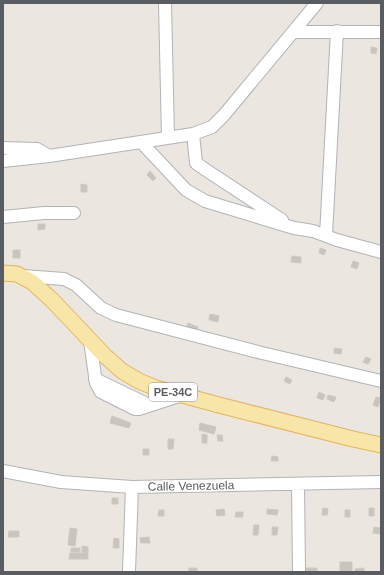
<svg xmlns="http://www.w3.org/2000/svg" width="384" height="575" viewBox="0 0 384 575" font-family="Arial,sans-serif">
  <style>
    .building { fill: #c8c4c0; stroke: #cec8bf }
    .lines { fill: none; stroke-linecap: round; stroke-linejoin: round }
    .minor-casing { stroke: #b1b3b7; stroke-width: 14 }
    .major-casing { stroke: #e4b55f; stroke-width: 17 }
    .minor { stroke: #fff; stroke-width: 12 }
    .major { stroke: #f8e5a8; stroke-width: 15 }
    .labels { text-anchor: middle; stroke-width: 3; stroke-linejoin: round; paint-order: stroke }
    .shield { fill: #fff; stroke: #8b8d90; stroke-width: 1 }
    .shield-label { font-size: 11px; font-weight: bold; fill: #595c60 }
    .street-label { font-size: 12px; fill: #595c60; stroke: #fff }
  </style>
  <rect width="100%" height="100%" fill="#ebe7e0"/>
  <path class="building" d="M371,47L377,48L376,54L371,53Z
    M150,171L156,178L153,181L147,175Z
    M81,184L87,185V192H81Z
    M38,224H45V229L38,230Z
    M320,248L326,250L324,255L319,253Z
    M13,250H20V258H13Z
    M292,256L301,257V263L291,262Z
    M353,261L359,263L357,269L351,267Z
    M210,314L219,316L218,322L209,320Z
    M188,323L198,327L196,333L186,329Z
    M334,348L342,349L341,354L334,353Z
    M366,357L371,359L368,364L363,362Z
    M286,377L292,380L290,384L284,381Z
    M319,392L325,395L323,400L317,398Z
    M328,395L336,397L334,402L327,399Z
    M376,397L381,398L378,407L373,405Z
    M112,416L131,423L129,428L110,423Z
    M200,423L216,427L214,434L199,430Z
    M202,434L207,435V443H202Z
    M217,435H222L223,441H218Z
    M168,439H174L173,449H168Z
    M143,449H149V455H143Z
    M272,456L278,457V461H271Z
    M112,498H118V504H112Z
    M323,508L328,509L327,515H322Z
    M369,508H374V516H369Z
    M224,509L225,515L217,516L216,510Z
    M267,509L278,510L277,515L267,514Z
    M159,510H164V516H158Z
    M345,510H350V517H345Z
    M236,512H243V517H235Z
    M254,525H259L258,535H253Z
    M272,527H278L277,535H272Z
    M374,527L380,528V534L373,533Z
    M70,528L77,529L75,546L68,545Z
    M9,531H19V537H8Z
    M149,537L150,543H141L140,538Z
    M114,538L119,539V548H113Z
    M82,546L88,547V553L82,552Z
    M71,548H80V552H71Z
    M70,553H88V559H69Z
    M340,562H352V572H340Z
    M189,568H197V572H189Z
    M306,568H317V572H306Z
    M364,568V572H355V569Z"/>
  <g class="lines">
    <defs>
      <path id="minor" d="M165,3L168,138
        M294,32H381
        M193,134L196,163L206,170L282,220
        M141,142L186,190L205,201L294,228L313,231L337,240L381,252
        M3,148L37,149L49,156
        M3,161L49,156L193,134L212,127L224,115L317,3
        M3,217L44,213H74
        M326,235L337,31
        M23,276L64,279L76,285L101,308L116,315L262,353L381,381
        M90,341L96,383L101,392L135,409H139L182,395
        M95,379L149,405
        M3,471L61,482L132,487L381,482
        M298,484L299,572
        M129,572L132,487"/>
      <path id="major" d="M3,273L17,274L32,282L52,300L104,355L122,371L139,381L156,388L219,405L353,439L381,445"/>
    </defs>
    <use href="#minor" class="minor-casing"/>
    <use href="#major" class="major-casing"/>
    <use href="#minor" class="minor"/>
    <use href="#major" class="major"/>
  </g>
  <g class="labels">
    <rect class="shield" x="149" y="383" width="48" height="18" rx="3"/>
    <g class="shield-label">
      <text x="173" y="396">PE-34C</text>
    </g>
    <g class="street-label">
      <text transform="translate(191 486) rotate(-1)" y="4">Calle Venezuela</text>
    </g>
  </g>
  <rect width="384" height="575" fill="none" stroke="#595c60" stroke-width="8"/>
</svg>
